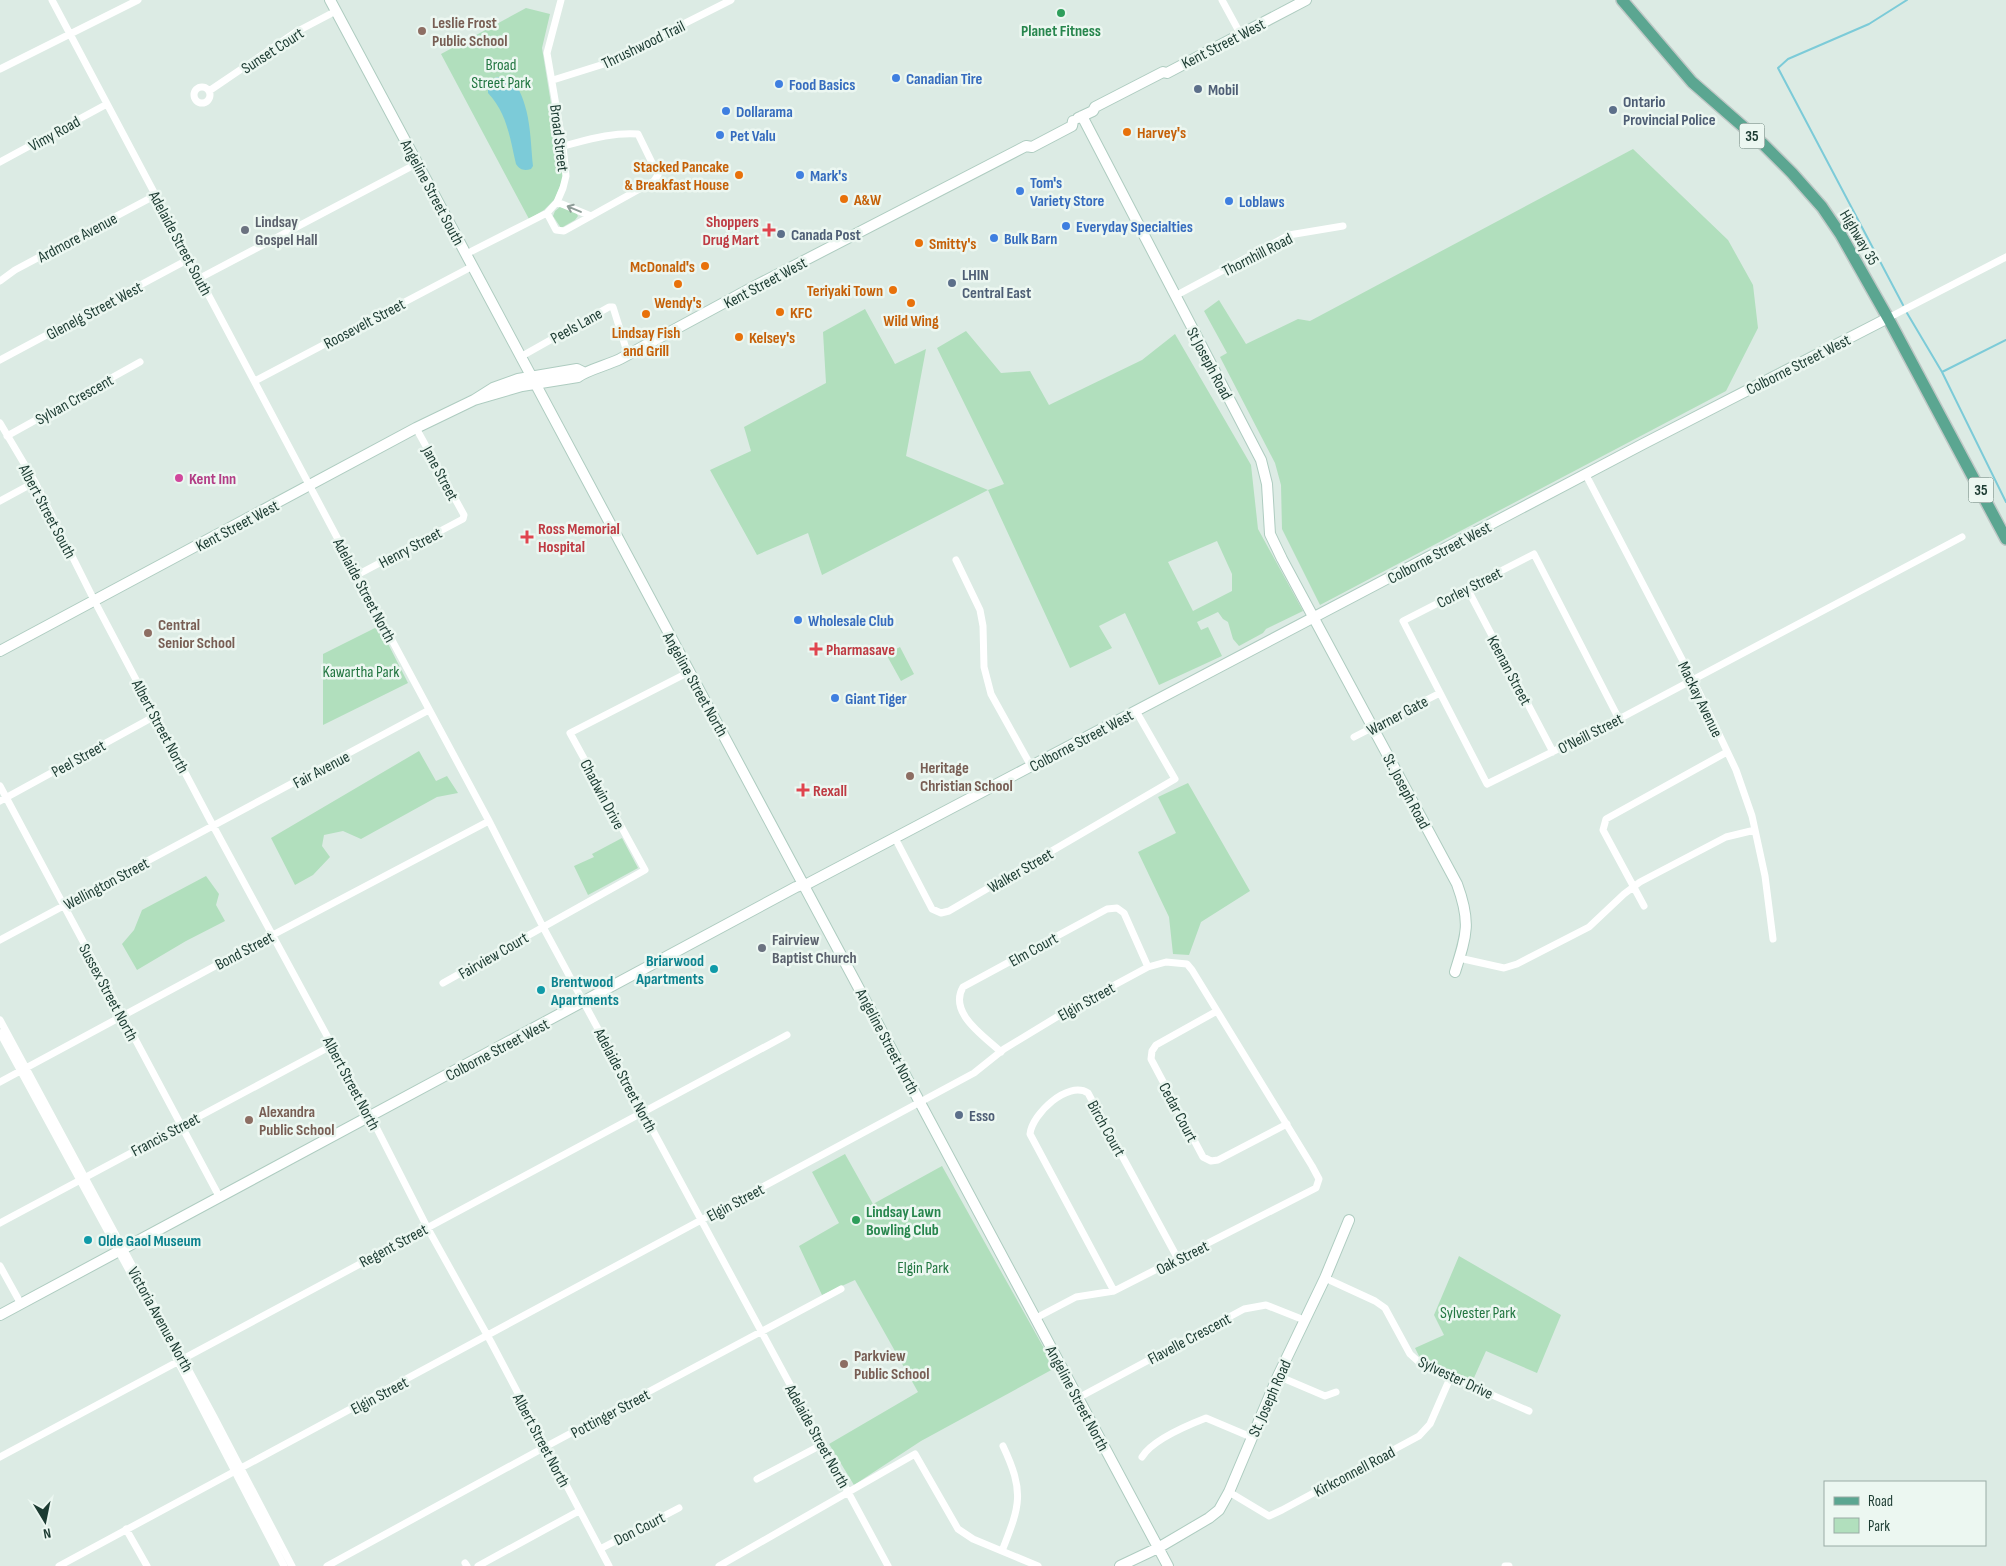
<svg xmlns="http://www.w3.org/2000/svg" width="2006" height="1566" viewBox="0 0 2006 1566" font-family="'Sofia Sans Condensed',sans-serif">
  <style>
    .green { fill: #b1dfbd; fill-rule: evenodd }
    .water { fill: #7ccbd8 }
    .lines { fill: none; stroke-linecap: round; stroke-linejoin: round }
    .stream { stroke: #7ccbd8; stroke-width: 2 }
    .secondary-casing { stroke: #aeccc0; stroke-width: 12 }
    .primary-casing { stroke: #bfc8c6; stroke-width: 14 }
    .street { stroke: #fff; stroke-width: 7 }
    .secondary { stroke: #fff; stroke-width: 10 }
    .primary { stroke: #5ba691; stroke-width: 11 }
    .oneway { stroke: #8e9d98 }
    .leisure-dot { fill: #2e9e5b; stroke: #ecf7f1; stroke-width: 2 }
    .education-dot { fill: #8d6e63; stroke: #ecf7f1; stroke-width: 2 }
    .shop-dot { fill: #3f7fe0; stroke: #ecf7f1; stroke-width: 2 }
    .service-dot { fill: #5c6f8a; stroke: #ecf7f1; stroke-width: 2 }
    .food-dot { fill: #e8710a; stroke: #ecf7f1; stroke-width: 2 }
    .worship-dot { fill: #6b7280; stroke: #ecf7f1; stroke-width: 2 }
    .health-dot { fill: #e0444e; stroke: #ecf7f1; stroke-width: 2 }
    .hotel-dot { fill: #d1479c; stroke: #ecf7f1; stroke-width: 2 }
    .culture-dot { fill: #0f9aa8; stroke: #ecf7f1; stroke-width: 2 }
    .labels { text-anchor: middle; stroke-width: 5; stroke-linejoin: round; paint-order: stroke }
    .shield { fill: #ecf7f1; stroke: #5a736b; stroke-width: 1 }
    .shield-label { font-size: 15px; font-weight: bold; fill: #1c3b32 }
    .education-label { font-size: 16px; font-weight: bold; fill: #785e54; stroke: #ecf7f1; text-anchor: start }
    .leisure-label { font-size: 16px; font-weight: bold; fill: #27864d; stroke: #ecf7f1 }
    .street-label { font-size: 16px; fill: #1c3b32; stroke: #ecf7f1 }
    .park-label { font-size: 16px; fill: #227641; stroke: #ecf7f1 }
    .shop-label { font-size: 16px; font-weight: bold; fill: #366cbe; stroke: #ecf7f1; text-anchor: start }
    .service-label { font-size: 16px; font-weight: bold; fill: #4e5e75; stroke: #ecf7f1; text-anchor: start }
    .food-label { font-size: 16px; font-weight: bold; fill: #c56008; stroke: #ecf7f1; text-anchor: start }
    .worship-label { font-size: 16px; font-weight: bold; fill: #5b616d; stroke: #ecf7f1; text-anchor: start }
    .health-label { font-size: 16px; font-weight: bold; fill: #be3a42; stroke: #ecf7f1; text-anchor: start }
    .hotel-label { font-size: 16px; font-weight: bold; fill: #b23c85; stroke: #ecf7f1; text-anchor: start }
    .culture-label { font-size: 16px; font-weight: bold; fill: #0d838f; stroke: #ecf7f1; text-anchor: start }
  </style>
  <rect width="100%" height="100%" fill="#dcebe4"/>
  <path class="green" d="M526,8L550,14L542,48L563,178L555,199L544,210L529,219L441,54Z
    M1633,149L1728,240L1753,285L1758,328L1726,391L1320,605L1282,529L1281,485L1275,463L1220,357L1227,353L1204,311L1219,300L1246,344L1298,319L1310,321Z
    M560,207L575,211L578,216L575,220L561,228L553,216L555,211Z
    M865,309L895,364L926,349L906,456L988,490L1004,484L937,348L966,331L1001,373L1030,371L1049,405L1142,360L1175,334L1251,465L1258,529L1303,611L1266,629L1263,633L1239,646L1233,639L1228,622L1223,619L1218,612L1197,622L1201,630L1208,627L1222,656L1159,685L1125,613L1099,626L1112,648L1070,668L988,490L822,575L808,533L757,555L710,470L751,451L744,427L826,383L823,332ZM1217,541L1232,574V591L1193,611L1168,562Z
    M379,626L408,683L323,725V654Z
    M900,647L914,674L901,681L886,654Z
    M419,751L436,781L447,776L458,793L437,797L361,839L343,831L324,835L322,846L330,857L313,875L295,885L271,838Z
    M1188,783L1250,891L1201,922L1189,955L1173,954L1169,917L1138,852L1176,833L1158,797Z
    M622,838L638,868L588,895L574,866L594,857L592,854Z
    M206,876L219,894L216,905L225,921L186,941L137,970L122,944L134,930L142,910Z
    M845,1154L873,1204L942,1166L1055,1368L921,1441L854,1485L829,1444L918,1392L855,1280L822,1295L799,1246L839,1223L812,1172Z
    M1459,1256L1561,1315L1537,1373L1486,1351L1473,1380L1421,1360L1415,1348L1444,1335L1434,1315Z"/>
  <path class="water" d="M497,77L514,81C531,108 530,136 533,166L531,169C524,171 520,170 516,164C510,138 507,113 488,93V81Z"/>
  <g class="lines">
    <path class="stream" d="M1903,305L1778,68L1788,59L1869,24L1907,0
      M1907,313L1942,372L2006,502
      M1942,372L2006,340"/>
    <defs>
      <path id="secondary" d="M330,0L1168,1566
        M1082,116L1261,460L1267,484L1270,534L1282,559L1457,884C1471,922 1467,934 1455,972
        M1078,118L1093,111L1095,107L1163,72L1167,73L1306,0
        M474,400L522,386L578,377C587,370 608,365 620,359L755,286L1026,146L1032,147L1072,126L1073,121
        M0,651L416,428L474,400L493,388L518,379L577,369L583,372
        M0,1315L796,887L809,883L1643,444L1888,318
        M1120,1566L1158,1548L1209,1518L1219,1510L1229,1492L1278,1376L1325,1278L1349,1220"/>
      <path id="primary" d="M1622,0L1692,82L1763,144L1792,173L1822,207L1841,235L1888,318L2006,539"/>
    </defs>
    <use href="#secondary" class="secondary-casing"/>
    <use href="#primary" class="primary-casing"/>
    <path class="street" d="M52,0L357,575L489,821L543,927L888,1566
      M1222,0L1241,35
      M0,69L138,0
      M553,80L604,64L731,0
      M194 95a8 8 0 1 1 16 0a8 8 0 1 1-16 0Z
      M209,91L296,32L336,11
      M0,162L107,104
      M557,202L591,216
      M547,213L556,230L564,231L654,181L658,175L638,134C613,132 587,140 563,146
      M466,254L547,213L557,202L563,188L566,176L563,146L547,53L561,0
      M200,278L418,163
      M0,281L15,270L156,195
      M1175,296L1289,235L1343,226
      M1888,318L2006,257
      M522,356L609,307H613L628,355
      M0,360L189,259
      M255,381L473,266
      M0,423L35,482L94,600L210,820L371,1117L427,1227L491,1342L609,1566
      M7,436L140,362
      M1586,475L1697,688L1736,770L1752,816L1765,876L1773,939
      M0,501L35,482
      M956,560L980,610L983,626L984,667L991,694L1031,766
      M357,575L463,519L464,515L416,428
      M1467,588L1553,752
      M1619,719L1534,554L1403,621L1487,784L1619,719L1962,537
      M1354,737L1440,693
      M0,786L220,1198
      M0,801L155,716
      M895,838L932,909L941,913L949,911L1175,779L1136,711
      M1644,906L1603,830L1606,819L1727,752
      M0,940L429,710
      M1459,958L1504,968L1517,964L1589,927L1624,894L1640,882L1726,837L1755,830
      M443,983L645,870L570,733L689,672
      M1217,1011L1156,1045L1152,1051L1151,1059L1203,1157L1211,1161L1218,1160L1287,1124
      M0,1020L214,1417L292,1566
      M0,1033L150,1309
      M1001,1052C984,1036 948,1013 963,987L1107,909L1117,908L1124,913L1148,967
      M0,1082L267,938L489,821
      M0,1223L331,1046
      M0,1266L21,1304
      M1325,1278L1375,1301L1385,1308L1410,1354L1421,1364L1529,1411
      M1114,1291L1030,1134C1032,1114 1068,1080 1088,1093L1178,1259
      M176,1358L284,1566
      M1278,1376L1325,1396L1336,1392
      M1078,1398L1244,1309L1266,1305L1304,1320
      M0,1457L787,1035
      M1142,1457C1152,1440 1188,1425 1206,1418L1251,1437
      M757,1479L823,1444
      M1229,1492L1269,1516L1282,1510L1419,1436L1430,1424L1451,1376
      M126,1529L147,1566
      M600,1549L679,1508
      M1002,1551C1020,1505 1025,1493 1003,1446
      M465,1563L467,1566
      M59,1566L974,1073L1004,1049L1070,1009L1148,967L1166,962L1187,964L1192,970L1312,1166L1319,1179L1316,1188L1114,1291L1076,1297L1036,1318
      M327,1566L545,1447L841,1289
      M478,1566L579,1511
      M719,1566L915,1454L958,1529L973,1539L1038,1566
      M1505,1566H1509"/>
    <use href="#secondary" class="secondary"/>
    <use href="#primary" class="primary"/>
  </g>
  <defs><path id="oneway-shaft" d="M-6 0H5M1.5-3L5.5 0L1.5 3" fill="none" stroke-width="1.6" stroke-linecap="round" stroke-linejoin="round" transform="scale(1.25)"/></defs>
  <use class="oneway" href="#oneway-shaft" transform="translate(574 209) rotate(-157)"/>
  <g class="leisure-dot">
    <circle cx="1061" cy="13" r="5"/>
    <circle cx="856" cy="1220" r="5"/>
  </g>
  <g class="education-dot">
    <circle cx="422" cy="31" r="5"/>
    <circle cx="148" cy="633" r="5"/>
    <circle cx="910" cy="776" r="5"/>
    <circle cx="249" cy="1120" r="5"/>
    <circle cx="844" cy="1364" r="5"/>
  </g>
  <g class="shop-dot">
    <circle cx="896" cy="78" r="5"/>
    <circle cx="779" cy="84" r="5"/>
    <circle cx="726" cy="111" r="5"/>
    <circle cx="720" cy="135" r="5"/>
    <circle cx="800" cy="175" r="5"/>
    <circle cx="1020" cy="191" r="5"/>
    <circle cx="1229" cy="201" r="5"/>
    <circle cx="1066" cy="226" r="5"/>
    <circle cx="994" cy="238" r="5"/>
    <circle cx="798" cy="620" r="5"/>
    <circle cx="835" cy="698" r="5"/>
  </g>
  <g class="service-dot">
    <circle cx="1198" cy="89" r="5"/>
    <circle cx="1613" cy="110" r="5"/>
    <circle cx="781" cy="234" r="5"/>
    <circle cx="952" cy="283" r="5"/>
    <circle cx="959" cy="1115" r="5"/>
  </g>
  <g class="food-dot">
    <circle cx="1127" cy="132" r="5"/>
    <circle cx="739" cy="175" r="5"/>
    <circle cx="844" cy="199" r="5"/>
    <circle cx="919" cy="243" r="5"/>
    <circle cx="705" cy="266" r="5"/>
    <circle cx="678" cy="284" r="5"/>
    <circle cx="893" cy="290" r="5"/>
    <circle cx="911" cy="303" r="5"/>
    <circle cx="780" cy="312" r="5"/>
    <circle cx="646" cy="314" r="5"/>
    <circle cx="739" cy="337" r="5"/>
  </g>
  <g class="worship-dot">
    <circle cx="245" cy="230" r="5"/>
    <circle cx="762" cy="948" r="5"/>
  </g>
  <g class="health-dot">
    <path d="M766.5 222.5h5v5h5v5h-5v5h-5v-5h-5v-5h5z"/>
    <path d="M524.5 529.5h5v5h5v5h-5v5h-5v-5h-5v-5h5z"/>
    <path d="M813.5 641.5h5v5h5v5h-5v5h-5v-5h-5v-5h5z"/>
    <path d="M800.5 782.5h5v5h5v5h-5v5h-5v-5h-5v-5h5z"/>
  </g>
  <circle class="hotel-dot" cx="179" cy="478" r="5"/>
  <g class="culture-dot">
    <circle cx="714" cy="969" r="5"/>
    <circle cx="541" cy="990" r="5"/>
    <circle cx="88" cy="1240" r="5"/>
  </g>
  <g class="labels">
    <g class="shield">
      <rect x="1739.5" y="123.5" width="25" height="25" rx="4"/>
      <rect x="1968.5" y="477.5" width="25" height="25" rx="4"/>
    </g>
    <g class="shield-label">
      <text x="1752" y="141">35</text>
      <text x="1981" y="495">35</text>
    </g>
    <g class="education-label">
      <text x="432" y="28">Leslie Frost<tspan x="432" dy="18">Public School</tspan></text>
      <text x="158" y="630">Central<tspan x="158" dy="18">Senior School</tspan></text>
      <text x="920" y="773">Heritage<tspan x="920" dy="18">Christian School</tspan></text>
      <text x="259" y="1117">Alexandra<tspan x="259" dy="18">Public School</tspan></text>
      <text x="854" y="1361">Parkview<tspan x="854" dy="18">Public School</tspan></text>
    </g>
    <g class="leisure-label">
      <text x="1061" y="36">Planet Fitness</text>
      <text x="866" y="1217" text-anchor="start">Lindsay Lawn<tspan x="866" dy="18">Bowling Club</tspan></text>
    </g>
    <g class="street-label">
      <text transform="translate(1223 43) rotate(-27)" y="6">Kent Street West</text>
      <text transform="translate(643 44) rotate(-26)" y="6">Thrushwood Trail</text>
      <text transform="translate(272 50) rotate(-33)" y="6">Sunset Court</text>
      <text transform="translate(54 133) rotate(-29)" y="6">Vimy Road</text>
      <text transform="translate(560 138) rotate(83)" y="6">Broad Street</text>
      <text transform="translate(433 192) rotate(62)" y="6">Angeline Street South</text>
      <text transform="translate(77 237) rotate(-28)" y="6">Ardmore Avenue</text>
      <text transform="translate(1860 237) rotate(59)" y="6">Highway 35</text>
      <text transform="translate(181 243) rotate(62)" y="6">Adelaide Street South</text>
      <text transform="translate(1257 254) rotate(-27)" y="6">Thornhill Road</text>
      <text transform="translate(765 282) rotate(-28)" y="6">Kent Street West</text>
      <text transform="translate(94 310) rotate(-28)" y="6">Glenelg Street West</text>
      <text transform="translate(364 323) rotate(-28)" y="6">Roosevelt Street</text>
      <text transform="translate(576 325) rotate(-29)" y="6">Peels Lane</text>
      <text transform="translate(1210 363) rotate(62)" y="6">St Joseph Road</text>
      <text transform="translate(1798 364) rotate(-27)" y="6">Colborne Street West</text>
      <text transform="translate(74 399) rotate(-29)" y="6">Sylvan Crescent</text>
      <text transform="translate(441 473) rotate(62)" y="6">Jane Street</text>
      <text transform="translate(48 511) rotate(62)" y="6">Albert Street South</text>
      <text transform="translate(237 525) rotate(-28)" y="6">Kent Street West</text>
      <text transform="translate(410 547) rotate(-28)" y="6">Henry Street</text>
      <text transform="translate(1439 552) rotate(-28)" y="6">Colborne Street West</text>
      <text transform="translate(1469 587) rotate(-27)" y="6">Corley Street</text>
      <text transform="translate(365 590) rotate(62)" y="6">Adelaide Street North</text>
      <text transform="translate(1510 670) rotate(62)" y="6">Keenan Street</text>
      <text transform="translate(696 684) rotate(61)" y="6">Angeline Street North</text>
      <text transform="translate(1701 699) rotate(64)" y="6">Mackay Avenue</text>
      <text transform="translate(1397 715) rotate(-28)" y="6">Warner Gate</text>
      <text transform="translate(161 726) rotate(62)" y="6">Albert Street North</text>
      <text transform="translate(1590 733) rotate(-27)" y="6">O'Neill Street</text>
      <text transform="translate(1081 740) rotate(-28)" y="6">Colborne Street West</text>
      <text transform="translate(78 758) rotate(-29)" y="6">Peel Street</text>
      <text transform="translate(321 769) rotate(-28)" y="6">Fair Avenue</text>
      <text transform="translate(1407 791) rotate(62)" y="6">St. Joseph Road</text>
      <text transform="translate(603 794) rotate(62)" y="6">Chadwin Drive</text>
      <text transform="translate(1020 870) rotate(-30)" y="6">Walker Street</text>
      <text transform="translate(106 883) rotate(-28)" y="6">Wellington Street</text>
      <text transform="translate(1033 949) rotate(-29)" y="6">Elm Court</text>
      <text transform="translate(244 950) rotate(-28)" y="6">Bond Street</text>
      <text transform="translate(493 955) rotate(-30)" y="6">Fairview Court</text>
      <text transform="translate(109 992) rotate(62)" y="6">Sussex Street North</text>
      <text transform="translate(1086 1001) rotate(-29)" y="6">Elgin Street</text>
      <text transform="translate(888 1041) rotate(62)" y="6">Angeline Street North</text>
      <text transform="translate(497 1049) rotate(-28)" y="6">Colborne Street West</text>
      <text transform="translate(626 1080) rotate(62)" y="6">Adelaide Street North</text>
      <text transform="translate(352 1083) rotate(62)" y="6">Albert Street North</text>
      <text transform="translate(1179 1112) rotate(62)" y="6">Cedar Court</text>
      <text transform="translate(1107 1128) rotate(61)" y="6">Birch Court</text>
      <text transform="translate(165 1134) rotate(-28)" y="6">Francis Street</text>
      <text transform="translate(735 1202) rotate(-28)" y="6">Elgin Street</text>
      <text transform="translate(393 1245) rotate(-28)" y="6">Regent Street</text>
      <text transform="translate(1182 1257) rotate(-27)" y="6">Oak Street</text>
      <text transform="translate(161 1319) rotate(61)" y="6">Victoria Avenue North</text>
      <text transform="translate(1189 1338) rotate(-28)" y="6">Flavelle Crescent</text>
      <text transform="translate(1456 1377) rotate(25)" y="6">Sylvester Drive</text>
      <text transform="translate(379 1395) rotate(-28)" y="6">Elgin Street</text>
      <text transform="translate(1078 1398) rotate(62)" y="6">Angeline Street North</text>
      <text transform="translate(1269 1398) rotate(-66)" y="6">St. Joseph Road</text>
      <text transform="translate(610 1413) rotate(-28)" y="6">Pottinger Street</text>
      <text transform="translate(818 1436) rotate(61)" y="6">Adelaide Street North</text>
      <text transform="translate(542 1440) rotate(62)" y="6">Albert Street North</text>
      <text transform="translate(1354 1471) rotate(-28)" y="6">Kirkconnell Road</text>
      <text transform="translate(639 1528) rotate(-27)" y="6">Don Court</text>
    </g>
    <g class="park-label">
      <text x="501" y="70">Broad<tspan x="501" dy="18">Street Park</tspan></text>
      <text x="361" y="677">Kawartha Park</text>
      <text x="923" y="1273">Elgin Park</text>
      <text x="1478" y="1318">Sylvester Park</text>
    </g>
    <g class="shop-label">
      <text x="906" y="84">Canadian Tire</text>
      <text x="789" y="90">Food Basics</text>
      <text x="736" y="117">Dollarama</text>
      <text x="730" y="141">Pet Valu</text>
      <text x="810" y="181">Mark's</text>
      <text x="1030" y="188">Tom's<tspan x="1030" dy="18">Variety Store</tspan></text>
      <text x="1239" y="207">Loblaws</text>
      <text x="1076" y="232">Everyday Specialties</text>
      <text x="1004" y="244">Bulk Barn</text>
      <text x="808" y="626">Wholesale Club</text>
      <text x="845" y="704">Giant Tiger</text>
    </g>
    <g class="service-label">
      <text x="1208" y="95">Mobil</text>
      <text x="1623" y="107">Ontario<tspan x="1623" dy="18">Provincial Police</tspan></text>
      <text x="791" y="240">Canada Post</text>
      <text x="962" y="280">LHIN<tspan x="962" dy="18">Central East</tspan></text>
      <text x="969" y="1121">Esso</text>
    </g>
    <g class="food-label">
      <text x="1137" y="138">Harvey's</text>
      <text x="729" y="172" text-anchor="end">Stacked Pancake<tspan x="729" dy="18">&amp; Breakfast House</tspan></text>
      <text x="854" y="205">A&amp;W</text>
      <text x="929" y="249">Smitty's</text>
      <text x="695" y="272" text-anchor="end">McDonald's</text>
      <text x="883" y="296" text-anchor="end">Teriyaki Town</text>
      <text x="678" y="308" text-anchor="middle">Wendy's</text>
      <text x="790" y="318">KFC</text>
      <text x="911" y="326" text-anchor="middle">Wild Wing</text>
      <text x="646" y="338" text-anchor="middle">Lindsay Fish<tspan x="646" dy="18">and Grill</tspan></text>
      <text x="749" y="343">Kelsey's</text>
    </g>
    <g class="worship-label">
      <text x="255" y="227">Lindsay<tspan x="255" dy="18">Gospel Hall</tspan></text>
      <text x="772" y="945">Fairview<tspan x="772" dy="18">Baptist Church</tspan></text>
    </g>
    <g class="health-label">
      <text x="759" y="227" text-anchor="end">Shoppers<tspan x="759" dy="18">Drug Mart</tspan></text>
      <text x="538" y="534">Ross Memorial<tspan x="538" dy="18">Hospital</tspan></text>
      <text x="826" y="655">Pharmasave</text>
      <text x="813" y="796">Rexall</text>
    </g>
    <g class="hotel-label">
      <text x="189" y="484">Kent Inn</text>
    </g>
    <g class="culture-label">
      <text x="704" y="966" text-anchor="end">Briarwood<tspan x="704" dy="18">Apartments</tspan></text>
      <text x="551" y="987">Brentwood<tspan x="551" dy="18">Apartments</tspan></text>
      <text x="98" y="1246">Olde Gaol Museum</text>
    </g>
  </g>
  <rect x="1824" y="1481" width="162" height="65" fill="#ecf7f1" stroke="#99aca5"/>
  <rect x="1834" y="1497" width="25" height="8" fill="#5ba691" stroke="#99aca5"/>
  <text x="1868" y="1506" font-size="15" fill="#1c3b32">Road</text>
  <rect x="1834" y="1518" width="25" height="15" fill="#b1dfbd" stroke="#99aca5"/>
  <text x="1868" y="1531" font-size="15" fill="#1c3b32">Park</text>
  <g transform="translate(45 1521) rotate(170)" stroke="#ecf7f1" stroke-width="4" paint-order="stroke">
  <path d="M0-4L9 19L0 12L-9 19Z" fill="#1c3b32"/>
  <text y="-8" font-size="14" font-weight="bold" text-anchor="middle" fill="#1c3b32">N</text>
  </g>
</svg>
